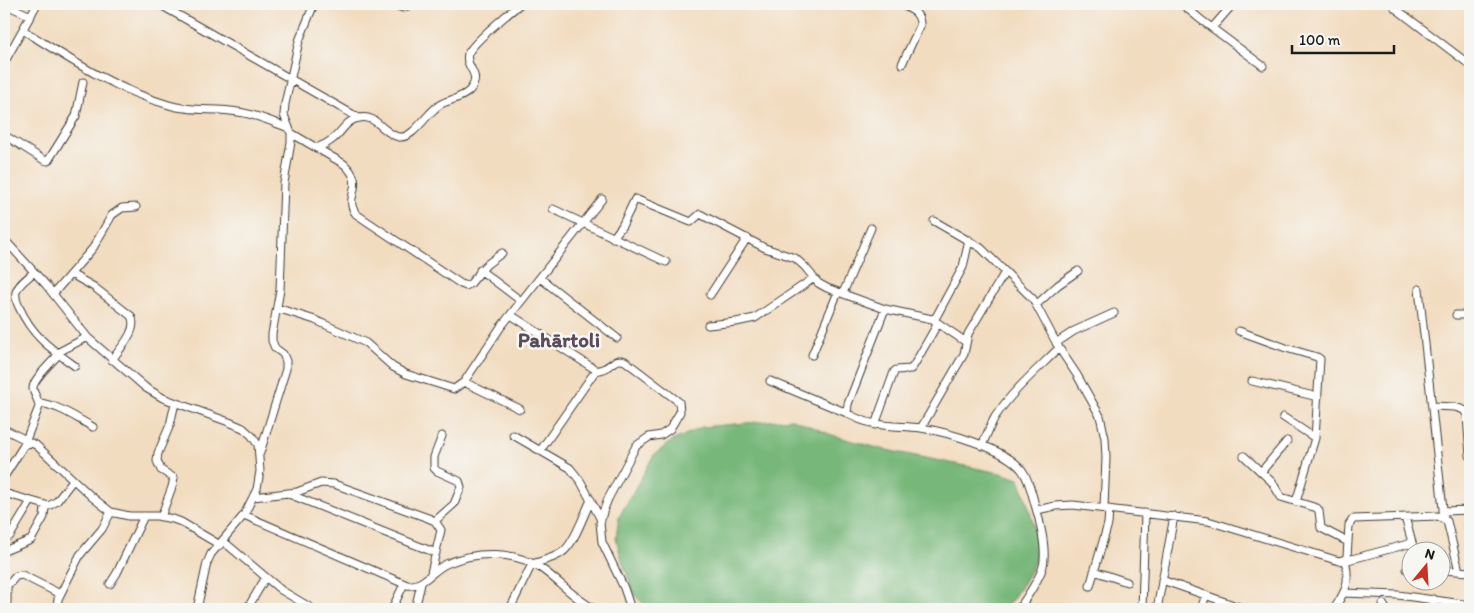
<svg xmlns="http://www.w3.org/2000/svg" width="1474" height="613" viewBox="0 0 1474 613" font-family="Itim,sans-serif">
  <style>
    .forest { fill: #77b779; stroke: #4a6a4a }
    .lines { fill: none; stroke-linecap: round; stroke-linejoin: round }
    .street-casing { stroke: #3c3934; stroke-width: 9 }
    .street { stroke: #fff; stroke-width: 7 }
    .labels { text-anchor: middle; stroke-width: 5; stroke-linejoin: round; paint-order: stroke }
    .district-label { font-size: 21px; font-weight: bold; fill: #5b4a5b; stroke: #f6f6f2 }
  </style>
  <rect width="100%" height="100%" fill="#f6f6f2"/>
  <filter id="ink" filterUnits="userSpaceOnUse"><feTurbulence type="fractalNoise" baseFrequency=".02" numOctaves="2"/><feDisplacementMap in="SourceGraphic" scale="10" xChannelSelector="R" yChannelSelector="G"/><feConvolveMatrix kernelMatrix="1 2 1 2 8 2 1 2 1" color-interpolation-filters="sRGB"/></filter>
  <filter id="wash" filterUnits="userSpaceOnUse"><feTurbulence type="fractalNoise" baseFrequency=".0096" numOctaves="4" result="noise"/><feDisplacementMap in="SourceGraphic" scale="20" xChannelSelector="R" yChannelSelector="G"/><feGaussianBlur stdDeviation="1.12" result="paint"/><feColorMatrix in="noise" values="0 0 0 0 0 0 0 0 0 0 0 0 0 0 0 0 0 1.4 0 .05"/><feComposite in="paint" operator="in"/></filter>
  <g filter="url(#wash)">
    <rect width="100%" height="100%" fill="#f2dcbf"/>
    <path class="forest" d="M792,419L832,435L881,449L1000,473L1019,479C1026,496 1041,542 1035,559C1029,576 1016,594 1005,609H648L635,595L623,564L616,538L619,517L654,455L672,441L702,427Z"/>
  </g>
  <g filter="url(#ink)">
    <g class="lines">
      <defs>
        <path id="street" d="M4,4L31,16
          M159,4L359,118
          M391,4L403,8L412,4
          M900,4C910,9 921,12 920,26L902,64
          M1182,4L1200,19L1263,66
          M1395,8L1470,65
          M1212,28L1233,4
          M23,30C69,59 116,90 169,105C191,112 215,108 238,112C255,114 272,122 289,128
          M4,63L37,4
          M291,133L344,164C368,186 342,196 356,214L461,284L466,286L471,283L486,265L502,253
          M4,135L44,160L48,161L76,116L83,82
          M316,148C322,146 328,143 333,139C342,132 346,120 359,118C377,114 383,134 399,137C415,139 428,109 443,103C452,99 463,98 470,90C483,73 464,68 468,54C472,43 509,13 520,4
          M553,209L666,262
          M934,221L981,248L1033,299L1059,348L1077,375L1100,416L1105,438L1106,458L1104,508
          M613,238L622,226L635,199L691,222L700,214L765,248L795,258L805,267L818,283L827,288L885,309L932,319L936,317L963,267L969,240
          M4,239L46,285L88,338L146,388L163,398L229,422L243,428L252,436L258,445L260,471L257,489L244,515L211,554L207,563L197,609
          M480,270L521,301
          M34,272C28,278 18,284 16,292C15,298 17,303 19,307C33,337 50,348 75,366
          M71,274L94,287L131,316C139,330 120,348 112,360
          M540,278L617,338
          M1419,289L1444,518
          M843,293L871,228
          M53,294L93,248L112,215L122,208L136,207
          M710,295L747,238
          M1036,305L1058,285L1078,271
          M277,308L315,320L366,343L393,367L406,374L454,389L464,382L500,328L602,199
          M885,309L848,404L847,413C871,428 894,425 921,428C947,432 1005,448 1022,470C1029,479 1032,494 1035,505C1040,520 1047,551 1043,566C1039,581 1027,596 1019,609
          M511,315L596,370C609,372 612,356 625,361L679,402L680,412L670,429L661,435L649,437L636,446L608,499L603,512L600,523L602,542L624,588L631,609
          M1456,315H1470
          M935,321L966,342
          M708,325L736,322L755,318L814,278
          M1239,331L1286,348L1317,357L1320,359L1315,438L1296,502
          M1056,343L1074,331L1114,313
          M57,353L87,337
          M812,355L838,292
          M770,381L847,413
          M1252,381L1318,397
          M464,382L520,409
          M39,403C59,405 76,418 93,427
          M1432,406L1455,407L1464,410L1467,415L1470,456
          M1283,417L1315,438
          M875,425L894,372L896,370L911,369L914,365L938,323
          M921,428L964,354L968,334L1005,272
          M4,429L26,440
          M513,435L570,468L581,482L601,520
          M24,445L39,407C39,400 34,395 33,389C32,380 52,362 59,354
          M982,446C986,436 990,426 995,417C1012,391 1037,370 1059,348
          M540,451L596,370
          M260,453L286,369V361L283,354L275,348L272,341V334L280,290L284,183L291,142V133L284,115L285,104L299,41L314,4
          M1244,456L1272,482L1281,497L1317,508L1319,511L1321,528L1348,542
          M1261,472L1287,441
          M4,477L24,445L31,443L36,445L92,497L111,512L129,516H157L173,519L181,522L220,545
          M4,493L49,506L57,501L73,480
          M289,494L436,553
          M253,497L297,492L321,483L334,484L428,518L435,521L441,530L431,573
          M1037,510L1055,506L1073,505L1208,521L1339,561L1345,559L1347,557L1349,525L1353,519L1438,516L1447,521L1459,571
          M1443,511L1470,510
          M244,515L407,585C424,587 431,571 446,564C475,551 515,550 542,569C560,582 574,598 594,609
          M161,517L172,487L174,478L161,470L157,461L158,453L170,425L175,403
          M1405,517L1414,550
          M435,521L454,504L461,487L459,481L437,471L434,468V457L442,436
          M10,536L31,501
          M223,541L281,590L313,609
          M4,551L31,540L44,517L45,506
          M1407,569H1412
          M1442,570L1470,572
          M1094,571L1127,582
          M1162,580L1245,609
          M4,582L10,583L16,576L22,575L60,594
          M110,584L117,573L144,516
          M1090,586L1108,524L1109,509
          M1344,593L1398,595L1470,605
          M1383,604L1386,609
          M4,609L7,602V584
          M60,609L57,606L58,599L80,555L102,529L111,512
          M247,609L266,577
          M392,609L404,584
          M415,609L421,584
          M510,609L532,564C543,560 557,558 565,550C576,539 584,514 591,500
          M1142,609L1145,513
          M1155,609L1158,604L1174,516
          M1201,609L1206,595
          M1334,609C1347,589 1350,583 1345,559L1348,560L1412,543
          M1431,609L1433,599"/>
      </defs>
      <use href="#street" class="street-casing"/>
      <use href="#street" class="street"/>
    </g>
  </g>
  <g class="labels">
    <g class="district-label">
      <text x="559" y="347">Pahārtoli</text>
    </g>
  </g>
  <rect width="1474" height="613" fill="none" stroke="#f6f6f2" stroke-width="20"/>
  <g transform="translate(1426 566) rotate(18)"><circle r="24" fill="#f6f6f2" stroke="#9f9f9c"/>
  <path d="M0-4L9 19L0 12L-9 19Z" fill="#c8321e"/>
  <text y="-8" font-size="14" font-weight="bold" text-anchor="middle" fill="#1c1c1c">N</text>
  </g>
  <path d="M1292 45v8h102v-8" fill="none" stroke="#1c1c1c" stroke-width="2.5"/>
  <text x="1299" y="45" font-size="15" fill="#1c1c1c" stroke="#f6f6f2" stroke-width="4" paint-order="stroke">100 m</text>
</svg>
